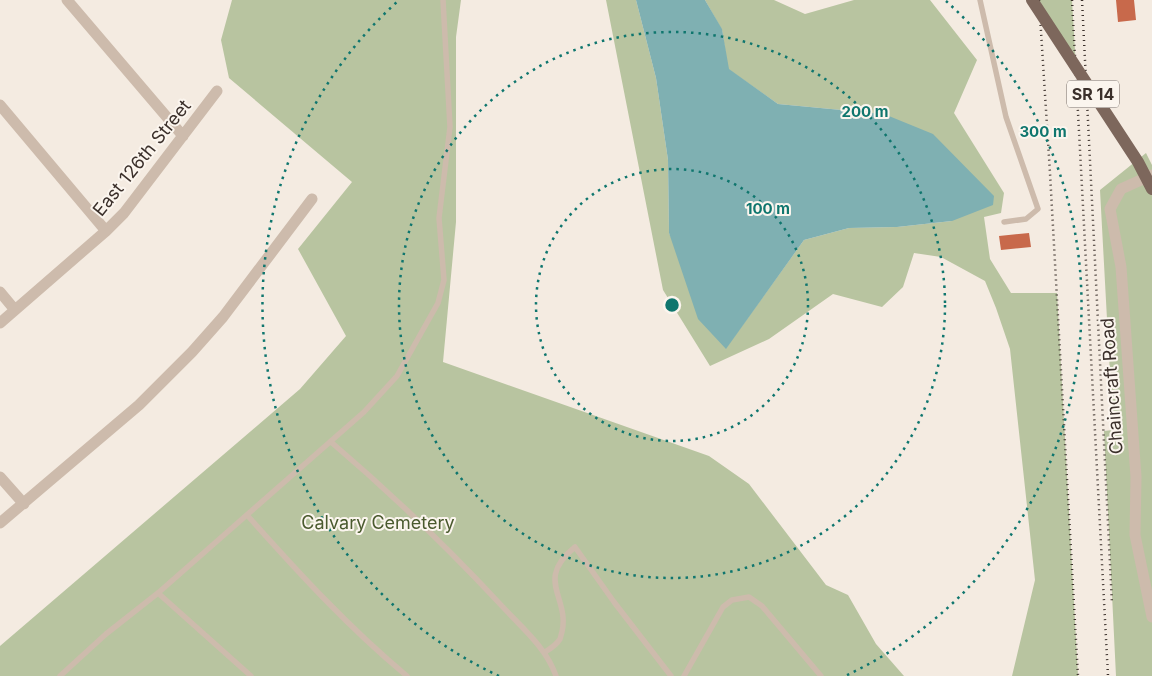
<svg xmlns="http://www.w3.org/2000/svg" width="1152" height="676" viewBox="0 0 1152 676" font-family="Inter,sans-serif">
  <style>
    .green { fill: #b8c4a0 }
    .water { fill: #7fb0b2 }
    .building { fill: #c8694b }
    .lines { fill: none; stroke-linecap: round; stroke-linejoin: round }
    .lane { stroke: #cdbbac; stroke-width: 5.5 }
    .street { stroke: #cdbbac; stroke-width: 11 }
    .rail { stroke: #3b302b; stroke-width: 2.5; stroke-dasharray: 1 4; stroke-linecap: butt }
    .primary-bridge { stroke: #7d675c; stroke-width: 12 }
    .ring { fill: none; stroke: #0f766e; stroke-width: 2.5; stroke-dasharray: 2.5 5 }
    .labels { text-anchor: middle; stroke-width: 4; stroke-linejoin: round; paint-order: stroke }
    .shield { fill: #fbf5ee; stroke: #756b66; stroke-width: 1 }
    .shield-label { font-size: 16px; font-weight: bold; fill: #3b302b }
    .street-label { font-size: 18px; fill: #3b302b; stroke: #fbf5ee }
    .park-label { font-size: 18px; fill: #4a5a2e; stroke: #fbf5ee }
    .centre { fill: #0f766e; stroke: #fbf5ee; stroke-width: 2.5 }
    .ring-label { font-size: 15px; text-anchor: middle; font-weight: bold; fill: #0f766e; stroke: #fbf5ee; stroke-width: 4; stroke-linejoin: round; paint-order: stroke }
  </style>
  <rect width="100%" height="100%" fill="#f4ebe1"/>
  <path class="green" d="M232,0H461L456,37V222L443,362L709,456L749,484L826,585L848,595L876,644L904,676H0V646L300,389L346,336L298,249L352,182L229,78L221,40Z
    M606,0H636L656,78L668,160L669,233L726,348L804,240L849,228L897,227L952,221L884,114L778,104L728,69L722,30L705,0H774L805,14L854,0H930L977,60L954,113L1004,193L1001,213L984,217L990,259L1011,293H1057L1078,676H1012L1035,580L1010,349L996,308L985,281L941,257L914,253L903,287L882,307L833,294L769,339L710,366L663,290Z
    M1039,0H1072L1076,68Z
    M1146,153L1152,165V676H1116L1104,431L1113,430L1100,190Z"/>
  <path class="water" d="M636,0H705L722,29L729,69L778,104L884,114L933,134L994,196L993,205L952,221L897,227L849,228L804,240L726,349L698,319L669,233L668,160L656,78Z"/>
  <path class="building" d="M1116,0H1134L1136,20L1118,22Z
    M1029,233L1031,247L1001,250L999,236Z"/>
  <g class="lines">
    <path class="lane" d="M980,0L1006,117L1038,209L1026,219L1004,222
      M331,442C391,493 447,547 501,605C521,627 546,647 556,676
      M247,515C297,571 349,628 407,676
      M158,593L251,676
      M545,652C550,649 557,644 560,639C561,637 561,634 562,632C570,597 534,580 575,547L614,602L671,676
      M60,676L106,634L158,593L364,412L397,376L438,303L444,280L439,218L450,127L443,0
      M684,676L723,607L732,600L749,597L762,606L821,676"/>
    <path class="street" d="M67,0L183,136
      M0,105L106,231
      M1152,175L1121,189L1110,209L1121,267L1136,477L1135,535L1152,617
      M0,292L15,310
      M0,323L106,231L124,213L217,91
      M0,477L24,504
      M0,523L139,405L192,352L223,317L312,199"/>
    <path class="rail" d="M1039,0L1050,173L1078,676
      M1072,0L1108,676
      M1082,0L1112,604"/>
    <path class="primary-bridge" d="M1032,0L1138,162L1152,189"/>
  </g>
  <g class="ring">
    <circle cx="672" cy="305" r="136"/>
    <circle cx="672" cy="305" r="273"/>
    <path d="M499 676A409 409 0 0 1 398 1M946 1A409 409 0 0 1 845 676"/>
  </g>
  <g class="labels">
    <rect class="shield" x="1067" y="80.5" width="52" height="27" rx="4"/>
    <g class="shield-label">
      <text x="1093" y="100">SR 14</text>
    </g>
    <g class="street-label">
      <text transform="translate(142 158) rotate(-51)" y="6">East 126th Street</text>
      <text transform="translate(1112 386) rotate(-94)" y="6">Chaincraft Road</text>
    </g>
    <g class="park-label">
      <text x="378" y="529">Calvary Cemetery</text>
    </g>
  </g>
  <circle cx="672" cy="305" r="8" class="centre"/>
  <g class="ring-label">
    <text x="865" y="117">200 m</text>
    <text x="1043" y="137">300 m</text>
    <text x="768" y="214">100 m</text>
  </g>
</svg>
